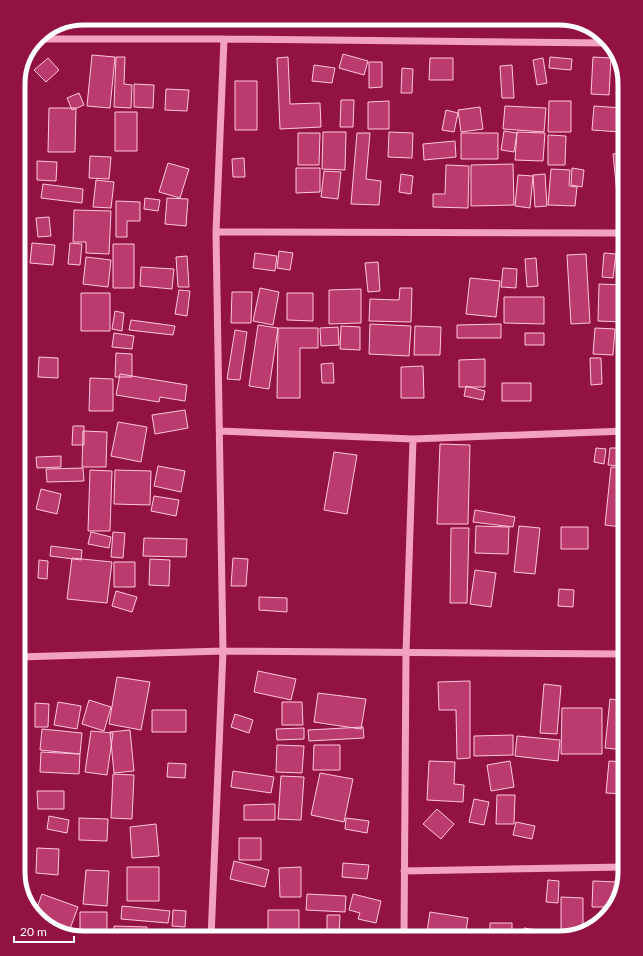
<svg xmlns="http://www.w3.org/2000/svg" width="643" height="956" viewBox="0 0 643 956" font-family="Lato,sans-serif">
  <style>
    .building { fill: #bc3b6e; stroke: #fdc8dd }
    .lines { fill: none; stroke-linecap: round; stroke-linejoin: round }
    .minor { stroke: #f2a1c1; stroke-width: 7 }
    .rim { fill: none; stroke: #fff; stroke-width: 5 }
  </style>
  <rect width="100%" height="100%" fill="#931244"/>
  <path class="building" d="M343,54L368,61L364,75L339,68Z
    M92,55L115,57L110,108L87,106Z
    M116,57H125L124,84L132,85L131,108L114,107Z
    M288,57L290,104L320,103L321,127L280,129L277,58Z
    M550,57L572,59L571,70L549,68Z
    M593,57L611,58L609,95L591,94Z
    M48,58L59,70L46,82L34,70Z
    M430,58H453V80H429Z
    M543,58L547,83L537,85L533,60Z
    M369,62H382V87L369,88Z
    M314,65L335,68L332,83L312,81Z
    M512,65L514,98H502L500,66Z
    M402,68L413,69L412,93H401Z
    M235,81H257V130H235Z
    M134,84L154,85L153,108L134,107Z
    M166,89L189,90L187,111L165,110Z
    M79,93L84,105L72,110L67,98Z
    M341,100H354L353,127H340Z
    M389,101V129H368V102Z
    M549,101H571V132H548Z
    M505,106L546,108L544,132L503,129Z
    M594,106L623,108L621,132L592,130Z
    M480,107L483,129L461,132L458,110Z
    M49,108H76L75,152H48Z
    M446,110L458,113L454,132L442,130Z
    M115,112H137V151H115Z
    M504,131L517,133L514,152L501,150Z
    M323,132H346L345,170L322,169Z
    M389,132L413,133L412,158L388,157Z
    M517,132L545,133L543,161L515,160Z
    M298,133H320L319,165H298Z
    M357,133H370L366,179L381,181L379,205L351,204Z
    M461,133H498V159H461Z
    M548,135L566,136L565,165H548Z
    M455,141L456,157L424,160L423,144Z
    M625,153V202L618,203L613,154Z
    M90,156L111,157L109,179L89,178Z
    M244,158L245,177H233L232,159Z
    M37,161L57,162L56,181L37,180Z
    M168,163L189,169L180,198L159,192Z
    M513,164L514,205L471,206V165Z
    M446,165L469,166L468,208L433,207V194H445Z
    M296,168H320V192L296,193Z
    M572,168L584,170L582,187L571,185Z
    M551,169L570,170L569,186L577,187L575,206L548,205Z
    M324,171L341,172L338,199L321,197Z
    M401,174L413,176L411,194L399,192Z
    M545,174L547,206L535,207L533,175Z
    M518,175L533,176L530,208L515,206Z
    M96,180L114,182L111,208L93,207Z
    M43,184L83,189L82,203L41,198Z
    M145,198L160,200L158,211L144,209Z
    M167,198L188,199L186,226L165,224Z
    M116,201L140,202V221H127V237H116Z
    M74,210L111,211L109,254L86,253V242H73Z
    M49,217L51,236L38,237L36,218Z
    M32,243L55,245L53,265L30,263Z
    M70,243L82,244L80,265L68,264Z
    M113,244H134V288H113Z
    M279,251L293,253L290,270L277,268Z
    M255,253L277,256L275,271L253,268Z
    M604,253L616,254L613,278L602,277Z
    M586,254L590,323L571,324L567,255Z
    M187,256L189,287H178L176,257Z
    M86,257L111,260L108,287L83,284Z
    M536,258L538,286L527,287L525,259Z
    M378,262L380,291L368,292L365,263Z
    M141,267L174,269L172,289L140,286Z
    M503,268L517,269L516,288L501,287Z
    M470,278L500,281L496,317L466,314Z
    M599,284L624,285L623,322L598,321Z
    M260,288L279,292L273,325L253,321Z
    M400,288H412L411,322L369,321L370,299L399,300Z
    M361,289V323L329,324V290Z
    M179,290L190,291L187,316L175,314Z
    M232,292H252L251,323H231Z
    M81,293H110V331H81Z
    M287,293H313V321L287,320Z
    M504,297H544V324L504,323Z
    M115,311L124,313L122,331L112,329Z
    M131,320L175,326L173,335L129,330Z
    M370,324L411,326L409,356L369,354Z
    M501,324V338H457V325Z
    M258,325L278,328L269,389L249,386Z
    M341,326L360,327V350L340,349Z
    M415,326L441,327L440,355H414Z
    M338,327L339,345L321,346L320,328Z
    M278,328H318V348H300V398H277Z
    M595,328L615,329L613,355L593,354Z
    M235,330L247,332L240,380L227,379Z
    M114,333L134,336L132,349L112,347Z
    M525,333H544V345H525Z
    M116,353L132,354V377H115Z
    M39,357L58,358V378L38,377Z
    M590,358H601L602,384L591,385Z
    M485,359V387H459V360Z
    M333,363L334,383H322L321,364Z
    M423,366L424,398H401V367Z
    M120,374L187,385L185,401L160,397L159,402L116,395Z
    M90,378L113,379V411H89Z
    M502,383H531V401H502Z
    M466,386L485,391L483,400L464,396Z
    M185,410L188,428L155,434L152,415Z
    M118,422L147,427L141,462L111,456Z
    M73,426H84V445H72Z
    M83,431L107,432L106,467H82Z
    M440,444L470,445L468,524H437Z
    M596,448L606,449L604,464L594,462Z
    M610,448H623L621,466L608,465Z
    M334,452L357,455L347,514L324,510Z
    M61,456V467L37,468L36,457Z
    M158,466L185,471L181,492L154,486Z
    M611,467L625,468V501L622,527L605,525Z
    M83,468L84,481L47,482L46,469Z
    M90,470L112,471L110,531H88Z
    M115,470L151,471L150,505L114,504Z
    M41,489L61,494L57,514L36,509Z
    M154,496L179,500L176,516L151,511Z
    M475,510L515,517L513,527L473,522Z
    M476,526L509,527L508,554L475,553Z
    M519,526L540,528L535,574L514,572Z
    M561,527H588V549H561Z
    M451,528H469L467,603H450Z
    M91,532L111,537L109,548L88,544Z
    M113,532L125,533L123,558L111,557Z
    M144,538L187,539L186,557L143,556Z
    M51,546L82,550L81,560L50,556Z
    M72,558L112,562L107,603L67,599Z
    M233,558L248,559L246,586H231Z
    M150,559L170,560L169,586L149,585Z
    M39,560L48,561L47,579L38,578Z
    M114,562H135V587H114Z
    M475,570L496,573L491,607L470,604Z
    M559,589L574,590L573,607L558,606Z
    M116,591L137,597L132,612L112,606Z
    M259,597L287,598V612L259,610Z
    M258,671L296,679L291,700L254,692Z
    M117,677L150,682L141,730L109,724Z
    M470,681V758L457,759L456,710H439L438,682Z
    M544,684L561,686L557,734L540,733Z
    M318,693L366,699L361,729L314,722Z
    M610,699L625,701V750L605,748Z
    M89,700L111,707L104,731L82,724Z
    M58,702L81,706L77,729L54,725Z
    M282,702H302L303,725H282Z
    M35,703L49,704L48,727H35Z
    M562,708H602V754H561Z
    M152,710H186V732H152Z
    M235,714L253,720L249,733L231,727Z
    M363,727L364,738L309,741L308,730Z
    M304,728V739L277,740L276,729Z
    M42,729L82,733L80,754L40,750Z
    M130,730L134,771L114,773L110,732Z
    M91,731L113,733L107,775L85,772Z
    M513,735V755L474,756V736Z
    M517,736L560,740L558,761L515,756Z
    M277,745L304,746L302,773L276,772Z
    M314,745H340V770H313Z
    M41,752L80,754L79,774L40,772Z
    M429,761L455,762L454,784L464,785L463,802L427,800Z
    M510,761L514,787L491,791L487,765Z
    M609,761L625,762V794L606,793Z
    M168,763L186,764L185,778L167,777Z
    M233,771L274,777L271,793L231,787Z
    M320,773L353,779L344,822L311,815Z
    M113,774L134,775L132,819L111,818Z
    M281,776L304,777L301,820L278,819Z
    M37,791H64V809H38Z
    M497,795H515L514,824H496Z
    M474,799L489,802L484,825L469,822Z
    M275,804V820H244V805Z
    M437,809L454,824L441,839L423,824Z
    M49,816L69,820L67,833L47,829Z
    M79,818L108,819L107,841L79,840Z
    M346,818L369,821L367,833L345,829Z
    M516,822L535,826L532,839L513,835Z
    M156,824L159,856L132,858L130,827Z
    M239,838H261V860H239Z
    M37,848L59,849L58,875L36,873Z
    M234,861L269,870L265,887L230,879Z
    M343,863L369,865L367,879L342,877Z
    M127,867H159V901H127Z
    M301,867V897H280L279,868Z
    M86,870L109,871L107,906L83,904Z
    M548,880L559,881L558,903L546,902Z
    M593,881L618,882L617,902L614,907H592Z
    M42,894L78,907L70,929L40,918L35,913Z
    M307,894L346,896L345,912L306,910Z
    M353,894L381,901L376,923L358,919L360,913L349,910Z
    M561,897L583,898V932L561,937Z
    M122,906L170,911L168,923L121,919Z
    M173,910L186,911L185,927L172,926Z
    M268,910H299V938H268Z
    M80,912H107V938H80L66,933V929H80Z
    M430,912L468,918L465,938H426Z
    M327,915H340L339,937H327Z
    M490,923H512V938H490Z
    M114,926L147,927V938H114Z
    M524,928L557,933L556,938H522Z
    M329,932L330,938H307V934Z
    M363,932H379V938H363Z"/>
  <g class="lines">
    <path class="minor" d="M37,39H224L608,43
      M216,232L625,233
      M220,431L413,439L625,431
      M18,657L223,651L625,654
      M18,731L22,888
      M404,871L625,867
      M211,938L223,651L216,232L224,39
      M404,938L406,653L413,439"/>
  </g>
  <path d="M0 0H643V956H0ZM84 25H559A59 59 0 0 1 618 84V872A59 59 0 0 1 559 931H84A59 59 0 0 1 25 872V84A59 59 0 0 1 84 25Z" fill="#931244" fill-rule="evenodd"/>
  <path class="rim" d="M84 25H559A59 59 0 0 1 618 84V872A59 59 0 0 1 559 931H84A59 59 0 0 1 25 872V84A59 59 0 0 1 84 25Z"/>
  <path d="M14 936v6h60v-6" fill="none" stroke="#ffffff" stroke-width="2"/>
  <text x="20" y="936" font-size="12" fill="#ffffff" stroke="#931244" stroke-width="3" paint-order="stroke">20 m</text>
</svg>
